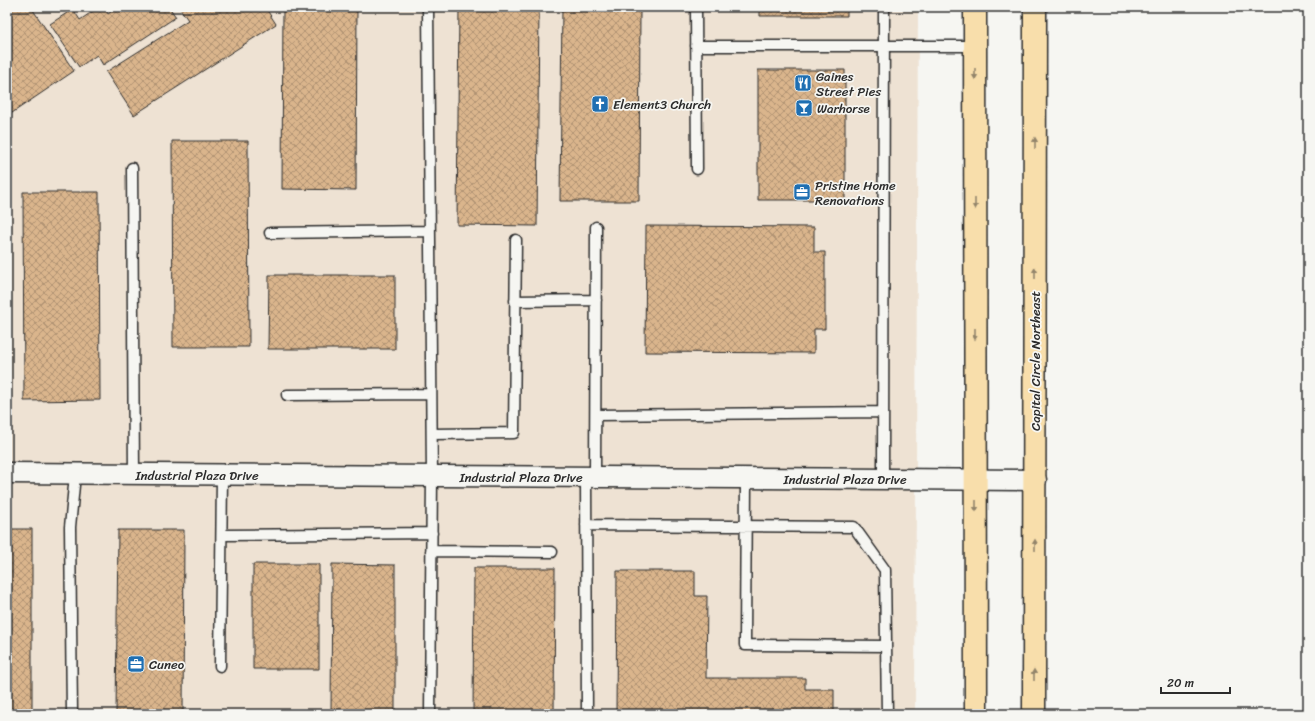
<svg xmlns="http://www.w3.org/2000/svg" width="1315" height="721" viewBox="0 0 1315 721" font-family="Sriracha,sans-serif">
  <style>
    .built { fill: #eee2d3 }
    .building { fill: url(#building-cross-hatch); stroke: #2b2b2b }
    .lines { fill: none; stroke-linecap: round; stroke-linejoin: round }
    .lane-casing { stroke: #2b2b2b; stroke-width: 13 }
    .street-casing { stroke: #2b2b2b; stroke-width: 23 }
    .primary-casing { stroke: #2b2b2b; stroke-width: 25 }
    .lane { stroke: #f6f6f2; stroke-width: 10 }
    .street { stroke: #f6f6f2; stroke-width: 20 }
    .primary { stroke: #f8deab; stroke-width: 22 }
    .oneway { fill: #92846b }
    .labels { text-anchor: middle; stroke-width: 3.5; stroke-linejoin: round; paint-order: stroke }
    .poi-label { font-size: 13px; fill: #2b2b2b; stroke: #f6f6f2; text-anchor: start }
    .street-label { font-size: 13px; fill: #2b2b2b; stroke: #f6f6f2 }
  </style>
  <defs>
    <pattern id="building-cross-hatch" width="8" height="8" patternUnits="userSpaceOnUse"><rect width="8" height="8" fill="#dab58c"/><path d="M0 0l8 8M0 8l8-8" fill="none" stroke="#b19373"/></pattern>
  </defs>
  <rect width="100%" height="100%" fill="#f6f6f2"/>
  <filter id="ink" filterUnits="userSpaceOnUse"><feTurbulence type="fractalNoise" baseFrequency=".025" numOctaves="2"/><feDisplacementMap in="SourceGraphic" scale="8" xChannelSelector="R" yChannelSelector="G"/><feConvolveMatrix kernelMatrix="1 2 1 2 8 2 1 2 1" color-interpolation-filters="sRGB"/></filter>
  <g filter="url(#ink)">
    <path class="built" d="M7,7H918L915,714H7Z"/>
    <path class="building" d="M7,7H31L74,71L12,113L7,106Z
      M99,7H104L108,14L118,7H169L176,17L103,65L97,55L79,67L50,24L73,9L80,20Z
      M179,7H265L276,24L134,115L106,72L188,20Z
      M283,7H357L356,190L282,189Z
      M459,7H539L537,226L457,225Z
      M562,7H640L639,201H560Z
      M760,7H847V16H760Z
      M758,70H845V200H758Z
      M172,141H248L249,347H173Z
      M23,192H99L100,400L24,401Z
      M646,226L814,227V252H825V329H814V353L645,352Z
      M269,275H395V349H268Z
      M7,529H32V714H7Z
      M118,530H184L183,714H116Z
      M253,564H319V669H253Z
      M332,564L395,565V714H331Z
      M474,568H555L554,714H473Z
      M617,571H695V596H707L706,678H805V689H834V714H616Z"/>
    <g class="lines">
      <defs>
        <path id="lane" d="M428,7L432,476L430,714
          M696,7L697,169
          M696,46H975
          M132,168L134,475
          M270,233L430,231
          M515,301L596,300
          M287,395L431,394
          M596,415L883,412
          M432,434L514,433L516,240
          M586,477L587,714
          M595,478L596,227
          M746,478L745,645L886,646
          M883,479L884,7
          M586,525L854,527L885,570L887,714
          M222,535L432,533
          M431,551L552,552
          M220,666L222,476
          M72,714L70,527L75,475"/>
        <path id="street" d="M7,473L1036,480"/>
        <path id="primary" d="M975,7L976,714
          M1034,714L1035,7"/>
      </defs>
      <use href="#lane" class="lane-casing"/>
      <use href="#street" class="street-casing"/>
      <use href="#primary" class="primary-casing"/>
      <use href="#lane" class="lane"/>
      <use href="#street" class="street"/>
      <use href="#primary" class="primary"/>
    </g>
    <defs><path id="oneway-solid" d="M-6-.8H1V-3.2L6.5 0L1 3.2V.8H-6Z"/></defs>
    <g class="oneway">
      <use href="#oneway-solid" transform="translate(975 74) rotate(90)"/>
      <use href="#oneway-solid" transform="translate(1035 143) rotate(-90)"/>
      <use href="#oneway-solid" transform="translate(975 204) rotate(90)"/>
      <use href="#oneway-solid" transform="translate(1035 273) rotate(-90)"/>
      <use href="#oneway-solid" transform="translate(975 334) rotate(90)"/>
      <use href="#oneway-solid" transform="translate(976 506) rotate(90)"/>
      <use href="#oneway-solid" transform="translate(1035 545) rotate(-90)"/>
      <use href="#oneway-solid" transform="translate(1034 675) rotate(-90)"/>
    </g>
  </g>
  <defs>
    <symbol id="restaurant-square" viewBox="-11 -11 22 22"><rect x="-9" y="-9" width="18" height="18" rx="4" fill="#1f6fb2" stroke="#f6f6f2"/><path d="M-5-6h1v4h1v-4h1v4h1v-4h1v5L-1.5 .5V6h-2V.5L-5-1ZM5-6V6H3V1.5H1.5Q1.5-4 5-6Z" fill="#fff"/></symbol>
    <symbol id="church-square" viewBox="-11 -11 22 22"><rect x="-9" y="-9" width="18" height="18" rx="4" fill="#1f6fb2" stroke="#f6f6f2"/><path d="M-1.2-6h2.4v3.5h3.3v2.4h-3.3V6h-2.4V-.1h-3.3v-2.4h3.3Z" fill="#fff"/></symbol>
    <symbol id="bar-square" viewBox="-11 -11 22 22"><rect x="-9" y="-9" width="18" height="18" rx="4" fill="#1f6fb2" stroke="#f6f6f2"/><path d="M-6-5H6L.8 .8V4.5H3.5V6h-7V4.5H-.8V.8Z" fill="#fff"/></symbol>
    <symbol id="office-square" viewBox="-11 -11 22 22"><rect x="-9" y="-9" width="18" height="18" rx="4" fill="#1f6fb2" stroke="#f6f6f2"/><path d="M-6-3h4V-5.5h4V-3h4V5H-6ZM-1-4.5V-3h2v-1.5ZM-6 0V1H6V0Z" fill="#fff"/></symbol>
  </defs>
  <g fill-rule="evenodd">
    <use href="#restaurant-square" x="793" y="73" width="20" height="20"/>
    <use href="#church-square" x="590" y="94" width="20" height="20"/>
    <use href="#bar-square" x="794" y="98" width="20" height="20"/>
    <use href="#office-square" x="792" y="182" width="20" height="20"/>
    <use href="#office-square" x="126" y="654" width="20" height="20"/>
  </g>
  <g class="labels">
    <g class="poi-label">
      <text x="816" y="81">Gaines<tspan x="816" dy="15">Street Pies</tspan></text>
      <text x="613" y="109">Element3 Church</text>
      <text x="817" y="113">Warhorse</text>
      <text x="815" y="190">Pristine Home<tspan x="815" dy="15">Renovations</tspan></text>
      <text x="149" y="669">Cuneo</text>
    </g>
    <g class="street-label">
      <text transform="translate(1035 361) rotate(-90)" y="5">Capital Circle Northeast</text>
      <text x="197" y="480">Industrial Plaza Drive</text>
      <text x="521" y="482">Industrial Plaza Drive</text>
      <text x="845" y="484">Industrial Plaza Drive</text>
    </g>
  </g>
  <rect width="1315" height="721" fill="none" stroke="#f6f6f2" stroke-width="24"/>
  <rect x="12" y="12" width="1291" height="697" fill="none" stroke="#2b2b2b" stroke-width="1.5" filter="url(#ink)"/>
  <path d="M1161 687v6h69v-6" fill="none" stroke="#2b2b2b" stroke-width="2"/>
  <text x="1167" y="687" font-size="12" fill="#2b2b2b" stroke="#f6f6f2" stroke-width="3" paint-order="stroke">20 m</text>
</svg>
